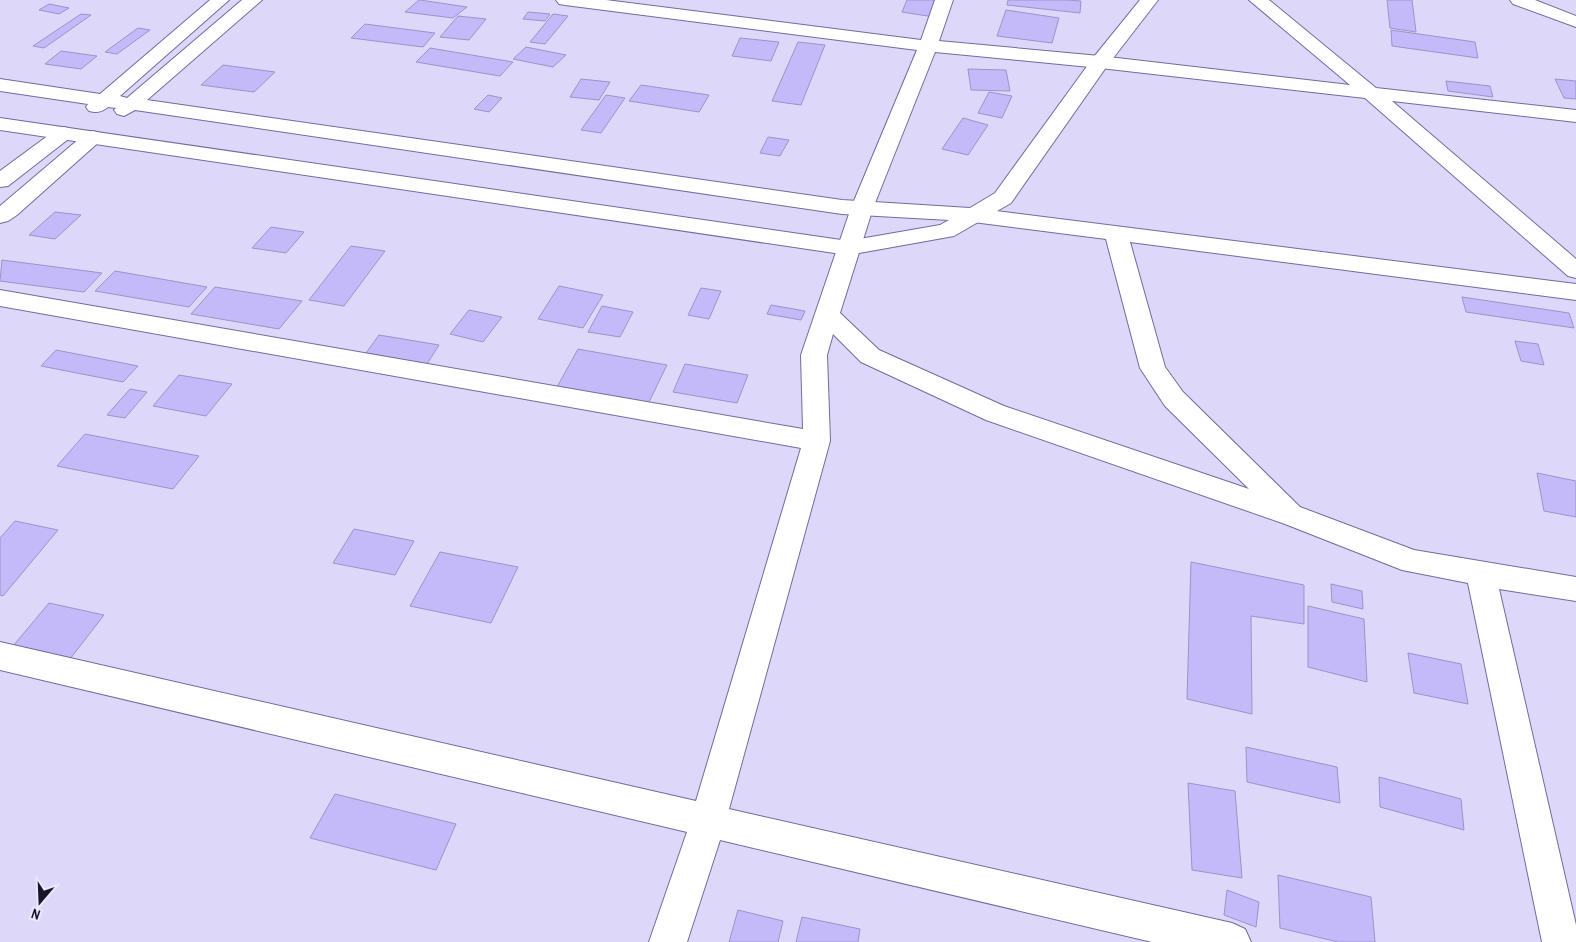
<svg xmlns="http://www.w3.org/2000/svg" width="1576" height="942" viewBox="0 0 1576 942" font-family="'Archivo Narrow',sans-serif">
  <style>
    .building { fill: #c5baf9; stroke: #9c93c8 }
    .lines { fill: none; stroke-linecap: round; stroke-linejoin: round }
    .minor-casing { stroke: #736a9d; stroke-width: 2 }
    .tertiary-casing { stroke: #736a9d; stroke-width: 2 }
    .minor { fill: #fff; fill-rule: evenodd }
    .tertiary { fill: #fff; fill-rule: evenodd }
  </style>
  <rect width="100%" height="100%" fill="#ddd8fa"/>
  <path class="building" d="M419,0H420L467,7L453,18L405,12Z
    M907,0H940L934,17L902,12Z
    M1008,0H1068L1081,1L1080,13L1007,5Z
    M1387,0H1412L1416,32L1390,28Z
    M49,4L69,8L59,14L39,10Z
    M1006,10L1059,18L1052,43L997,36Z
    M528,12L550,14L545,21L523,19Z
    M81,14L91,15L44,48L33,46Z
    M553,14L568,16L545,44L530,42Z
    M458,16L486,19L469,40L440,37Z
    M365,24L435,33L423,47L351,38Z
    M138,28L150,30L117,54L105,52Z
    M1391,30L1475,42L1478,58L1392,46Z
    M740,38L779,42L771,61L732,56Z
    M798,42L825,45L801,105L772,101Z
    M526,47L566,55L553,67L513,59Z
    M430,48L513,62L500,76L416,62Z
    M61,51L97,56L81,69L45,64Z
    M223,65L275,72L254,92L201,85Z
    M968,69L1006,70L1010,91L971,90Z
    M581,79L610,82L599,100L570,97Z
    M1555,79L1576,81V99L1564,98Z
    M1446,81L1490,86L1493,97L1448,91Z
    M641,85L709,95L699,112L629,101Z
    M989,92L1012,96L1002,118L978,113Z
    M488,95L502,98L489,112L474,109Z
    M606,95L625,98L601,133L581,130Z
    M963,118L988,125L968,155L942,149Z
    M768,137L789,140L780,156L760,153Z
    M55,212L81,215L55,239L29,235Z
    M271,227L304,232L286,253L252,248Z
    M351,246L385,251L344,306L309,300Z
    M2,260L102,273L84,292L0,281Z
    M115,271L207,287L189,307L95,291Z
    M559,286L603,295L583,328L538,319Z
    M215,287L302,301L279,329L191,314Z
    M701,288L721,291L709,319L688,315Z
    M1462,297L1569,313L1574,328L1466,312Z
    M771,305L805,311L801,320L767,314Z
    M602,306L633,312L620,337L588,332Z
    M469,310L502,317L483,342L450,334Z
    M379,335L439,345L427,364L366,353Z
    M1515,341L1538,344L1544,365L1521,361Z
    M578,349L667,365L648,404L557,387Z
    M56,350L138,366L123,382L41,366Z
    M685,364L748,375L737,403L673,392Z
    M179,375L232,384L206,416L153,406Z
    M130,389L147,392L125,418L107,415Z
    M85,434L199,456L173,489L57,466Z
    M1537,473L1576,481V517L1544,511Z
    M15,521L58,530L3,596L0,595V538Z
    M354,529L414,541L395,575L333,563Z
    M440,552L518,567L491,623L410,606Z
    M1191,562L1304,585V624L1251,616L1252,714L1187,699Z
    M1331,584L1362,591L1363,609L1332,602Z
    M49,603L104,615L70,659L13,646Z
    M1308,606L1364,619L1367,682L1308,667Z
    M1408,653L1461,664L1468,704L1414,693Z
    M1246,747L1337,767L1340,803L1247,782Z
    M1379,777L1461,799L1464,830L1380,807Z
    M1188,783L1235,791L1242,878L1192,870Z
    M335,794L456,824L436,870L310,838Z
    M1278,875L1371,897L1375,942H1338L1280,928Z
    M1227,890L1259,902L1256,927L1224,915Z
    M738,910L783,921L778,942H729Z
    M802,917L860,929L858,942H796Z"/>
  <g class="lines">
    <defs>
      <path id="minor" d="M556,0H606L921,40L935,0H953L939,41L1100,56L1350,85L1249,0H1269L1376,88L1576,110V122L1392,101L1576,259V278L1568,276L1365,98L1100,68L935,52L873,208L840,313L879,350L1004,406L1249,489L1165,406L1140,368L1106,239L973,222L965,220L962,215L965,210L973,208L1576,284V300L1130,242L1165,367L1183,392L1300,507L1414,550L1576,577V601L1499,589L1576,925V942H1542L1468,583L1402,570L1285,524L986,420L861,362L833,334L827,355L830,441L729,809L1232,923L1245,929L1251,942H1152L720,840L687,942H649L687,832L0,670V642L696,801L801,448L0,306V290L803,429L801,355L851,208L917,50L565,5L559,4Z
        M1510,0H1535L1576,16V27L1513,4Z
        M64,127L71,129L74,133L71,137L8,186L0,187V171L57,129Z
        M93,131L100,133L103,137L100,141L17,215L8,221L0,223V206L86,133Z"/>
      <path id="tertiary" d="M210,0H229L120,96L127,98L242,0H262L147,100L842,200L970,208L995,193L1093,58L1140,0H1158L1107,66L1011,203L954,236L848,255L0,130V118L848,241L940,225L949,220L842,214L135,110L124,116L117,114L114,110L116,108L108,107C102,112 97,113 89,111L86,107L88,104L0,91V79L100,94Z"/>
    </defs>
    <use href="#minor" class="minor-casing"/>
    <use href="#tertiary" class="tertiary-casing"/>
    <use href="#minor" class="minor"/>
    <use href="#tertiary" class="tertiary"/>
  </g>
  <g transform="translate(40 902) rotate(199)" stroke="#eae7fe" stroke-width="4" paint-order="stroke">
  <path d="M0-4L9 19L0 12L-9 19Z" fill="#191528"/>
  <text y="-8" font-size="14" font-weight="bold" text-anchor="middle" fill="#191528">N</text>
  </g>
</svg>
